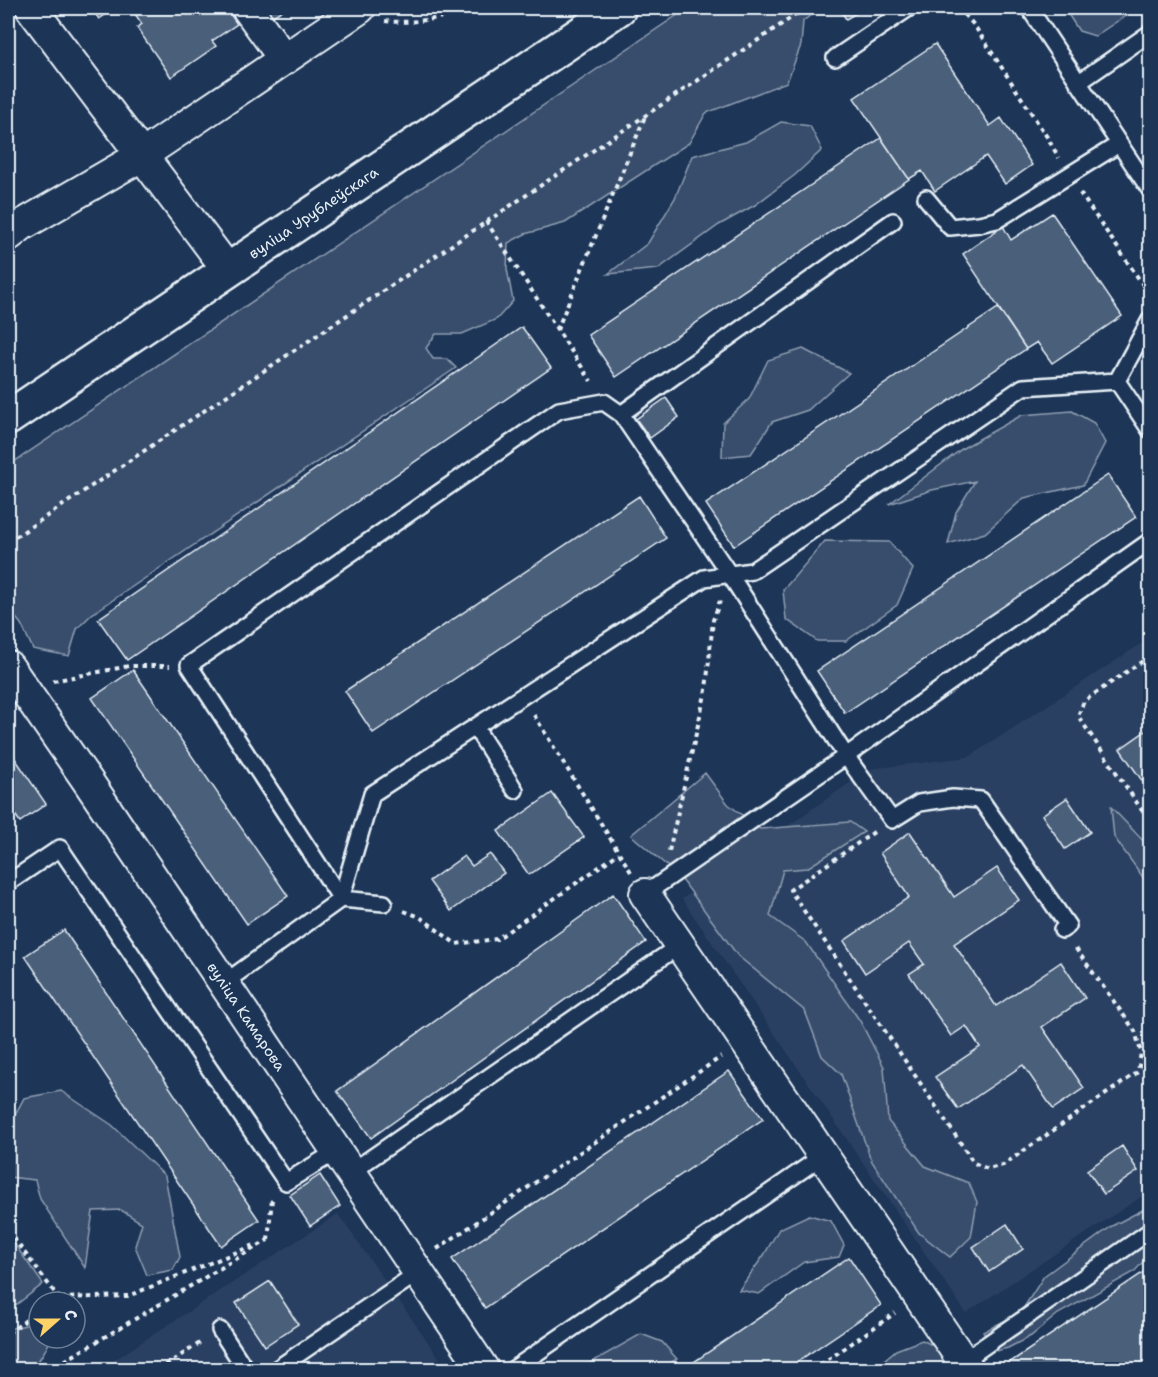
<svg xmlns="http://www.w3.org/2000/svg" width="1158" height="1377" viewBox="0 0 1158 1377" font-family="'Shantell Sans',sans-serif">
  <style>
    .built { fill: #2a4162 }
    .green { fill: #374d6c; stroke: #909fb2; stroke-width: 1.5 }
    .building { fill: #495e7a; stroke: #e8f1f8; stroke-width: 1.5 }
    .lines { fill: none; stroke-linecap: round; stroke-linejoin: round }
    .lane-casing { stroke: #e8f1f8; stroke-width: 20 }
    .street-casing { stroke: #e8f1f8; stroke-width: 34 }
    .secondary-casing { stroke: #e8f1f8; stroke-width: 38 }
    .path { stroke: #e8f1f8; stroke-width: 4; stroke-dasharray: 4.5 4.5; stroke-linecap: butt }
    .lane { stroke: #1d3557; stroke-width: 15 }
    .street { stroke: #1d3557; stroke-width: 30 }
    .secondary { stroke: #1d3557; stroke-width: 33 }
    .labels { text-anchor: middle; stroke-width: 4.5; stroke-linejoin: round; paint-order: stroke }
    .street-label { font-size: 15px; fill: #e8f1f8; stroke: #1d3557 }
  </style>
  <rect width="100%" height="100%" fill="#1d3557"/>
  <filter id="ink" filterUnits="userSpaceOnUse"><feTurbulence type="fractalNoise" baseFrequency=".0167" numOctaves="2"/><feDisplacementMap in="SourceGraphic" scale="12" xChannelSelector="R" yChannelSelector="G"/><feConvolveMatrix kernelMatrix="1 2 1 2 8 2 1 2 1" color-interpolation-filters="sRGB"/></filter>
  <g filter="url(#ink)">
    <path class="built" d="M1150,638V1191L966,1313L682,899L870,769L969,757Z
      M338,1214L447,1369L99,1370Z"/>
    <path class="green" d="M688,8H821L803,21L801,45L787,82L706,113L689,143L565,223L525,234L508,243L507,269L513,301L497,319L462,334H436L426,348L433,359H447L456,368L92,614L77,629L69,656L33,649L21,624L8,608V466Z
      M1064,8H1137L1095,36L1079,31Z
      M781,122L810,126L822,150L795,175L755,205L719,225L658,269L608,274L648,243L675,198L692,156L746,142Z
      M803,349L849,373L808,410L772,422L751,454L722,457L723,423L749,399L768,360Z
      M1072,411L1094,423L1105,443L1083,485L1024,498L985,533L948,544L956,512L975,481L932,490L889,504L963,448L1022,415Z
      M825,541L889,542L913,569L897,605L846,641H817L786,619L783,590Z
      M705,773L728,804L760,829L850,822L864,832L807,868L783,870L770,916L806,942L860,1021L884,1067L888,1121L925,1166L969,1183L977,1202L971,1237L950,1257L919,1233L871,1160L841,1074L822,1056L805,1011L738,956L680,877L631,835Z
      M1111,807L1150,848V887L1114,837Z
      M61,1091L112,1125L165,1176L180,1257L173,1270L147,1275L135,1246L142,1223L121,1210L93,1211L85,1268L40,1199L35,1180L8,1177V1128L24,1098Z
      M1150,1206V1254L1134,1272L1058,1314L1031,1336L1008,1348L996,1351L983,1332L1021,1312L1044,1276L1112,1226Z
      M809,1215L831,1221L844,1245L839,1257L804,1262L759,1294L739,1290L764,1255L779,1229Z
      M8,1235L43,1284L8,1311Z
      M39,1322V1338H52C37,1363 39,1370 8,1369V1329Z
      M641,1334L662,1342L677,1359L660,1369H582L585,1366Z
      M922,1340L955,1356L948,1369L872,1370L896,1350Z"/>
    <path class="building" d="M91,8H116L99,19Z
      M131,8H226L237,24L212,41L216,46L171,77L137,28L142,24Z
      M261,8H286L268,19Z
      M839,8H865L846,19Z
      M935,44L990,126L1001,118L1032,165L1005,184L986,156L935,191L922,171L909,179L854,98Z
      M881,138L909,179L616,377L588,335Z
      M1052,213L1122,316L1052,363L1037,342L1026,349L963,254L1003,226L1011,240Z
      M998,308L1026,349L734,546L706,504Z
      M522,327L551,368L127,660L98,619Z
      M666,398L679,417L650,438L636,419Z
      M1108,475L1136,517L845,713L817,671Z
      M639,496L666,538L373,733L345,691Z
      M133,670L288,896L247,924L92,698Z
      M1150,728V777L1143,782L1120,749Z
      M8,748L46,804L20,822L8,804Z
      M552,793L584,837L529,875L498,831Z
      M1067,798L1090,832L1065,849L1042,815Z
      M910,832L954,897L997,868L1019,900L954,944L996,1006L1061,962L1085,998L1042,1027L1084,1088L1053,1109L1023,1065L958,1109L935,1077L980,1047L966,1026L951,1036L909,974L924,964L909,943L865,973L844,941L909,897L880,853Z
      M490,854L504,873L451,911L429,881L464,856L472,866Z
      M613,894L646,942L371,1138L337,1091Z
      M64,930L259,1220L221,1246L25,956Z
      M729,1071L763,1119L485,1308L452,1259Z
      M1122,1146L1138,1171L1104,1194L1087,1170Z
      M320,1175L340,1206L310,1226L290,1195Z
      M1007,1224L1023,1249L989,1272L973,1247Z
      M849,1257L881,1305L785,1370H682Z
      M1150,1268V1370H1009L1006,1365Z
      M270,1281L298,1324L265,1346L236,1303Z
      M189,1364L193,1370H181Z"/>
    <g class="lines">
      <defs>
        <path id="lane" d="M1029,8L1150,190
          M835,58L909,8
          M1078,83L1150,33
          M926,198L950,227L979,224L997,220L1119,144
          M1117,381L1150,430
          M621,414L893,221
          M475,727L515,790
          M8,883L60,848L286,1182L337,1151
          M645,894L846,756L1150,541
          M384,903L341,899L372,794L704,578L752,571L1023,387L1117,381L1150,320
          M224,983L341,899L189,665L559,410L604,402L621,414L730,575L846,756L892,820L919,803L953,798L981,800L1068,926L1062,930
          M351,1172L680,945
          M220,1330L246,1370
          M963,1361L1150,1231
          M275,1370L419,1272
          M512,1370L824,1155"/>
        <g id="street">
          <path d="M31,8L228,270"/>
          <path d="M247,8L284,59"/>
          <path d="M8,236L22,225L141,156L360,8"/>
          <path id="s1" d="M8,666L89,783L484,1370"/>
          <path d="M645,894L969,1370"/>
        </g>
        <g id="secondary">
          <path id="s2" d="M8,418L619,8"/>
        </g>
      </defs>
      <use href="#lane" class="lane-casing"/>
      <use href="#street" class="street-casing"/>
      <use href="#secondary" class="secondary-casing"/>
      <path class="path" d="M958,8L974,25L1047,137L1059,158
        M385,21C411,24 445,19 469,8
        M1080,193L1150,295
        M486,221L591,381
        M557,330L646,114
        M8,542L806,8
        M1150,656L1084,701L1078,716L1150,822
        M53,681L129,666H170
        M534,715L631,872
        M874,832L790,890L974,1163L988,1169L1003,1165L1138,1072L1141,1052L1135,1031L1074,946
        M669,851L706,690L713,620L720,601
        M404,911L420,917L456,944L497,939L619,853
        M8,1231L59,1298
        M268,1240L272,1199
        M437,1249L721,1057
        M53,1302L59,1298L128,1296L257,1244
        M8,1333L39,1311
        M49,1370L268,1240
        M158,1370L203,1341
        M813,1370L895,1313"/>
      <use href="#lane" class="lane"/>
      <use href="#street" class="street"/>
      <use href="#secondary" class="secondary"/>
    </g>
  </g>
  <g class="labels">
    <g class="street-label">
      <text dy="5" stroke="none"><textPath href="#s2" startOffset="368">вуліца Урублеўскага</textPath></text>
      <text dy="5" stroke="none"><textPath href="#s1" startOffset="424">вуліца Камарова</textPath></text>
    </g>
  </g>
  <rect width="1158" height="1377" fill="none" stroke="#1d3557" stroke-width="30"/>
  <rect x="15" y="15" width="1128" height="1347" fill="none" stroke="#e8f1f8" stroke-width="2" filter="url(#ink)"/>
  <g transform="translate(57 1320) rotate(69)"><circle r="28" fill="#1d3557" stroke="#6e8097" stroke-width="1.5"/>
  <path d="M0-4.5L10 22L0 15L-10 22Z" fill="#ffd166"/>
  <text y="-9" font-size="16" font-weight="bold" text-anchor="middle" fill="#e8f1f8">С</text>
  </g>
</svg>
